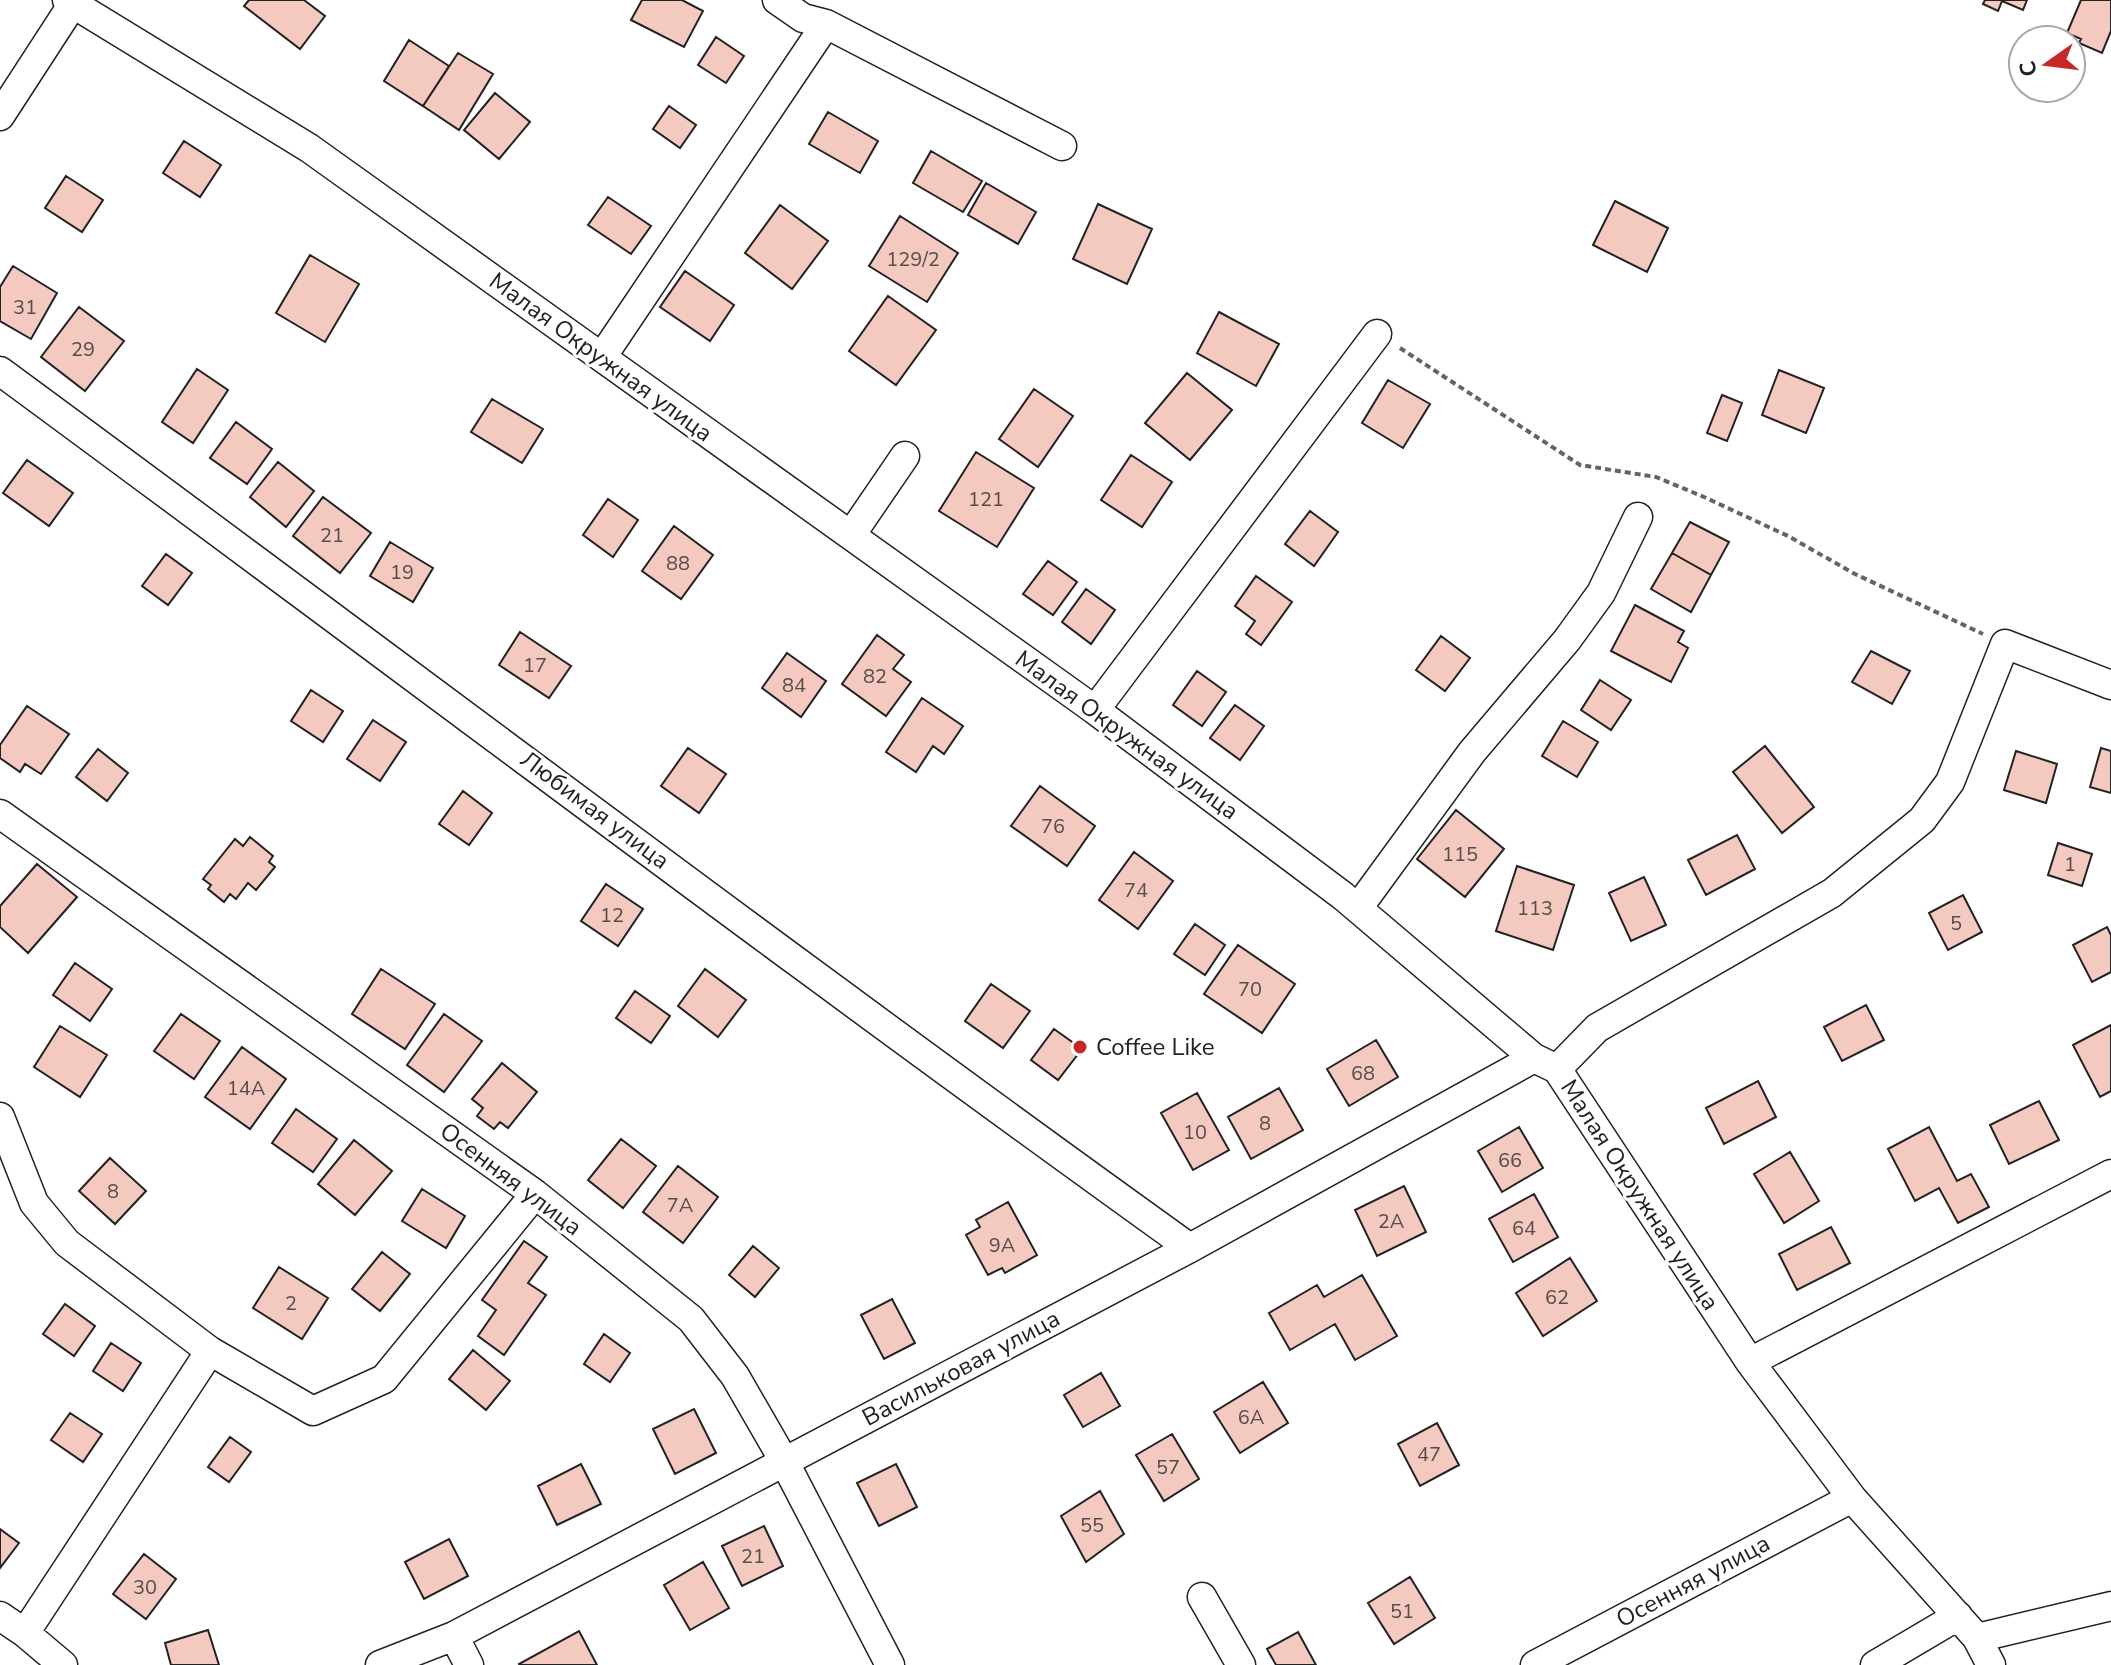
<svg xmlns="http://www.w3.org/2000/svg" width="2111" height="1665" viewBox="0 0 2111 1665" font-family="'Nunito Sans',sans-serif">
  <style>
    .building { fill: #f3c9c0; stroke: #222; stroke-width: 2 }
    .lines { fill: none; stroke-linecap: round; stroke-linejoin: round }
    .minor-casing { stroke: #222; stroke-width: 31 }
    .path { stroke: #646464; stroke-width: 4; stroke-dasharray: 6 4; stroke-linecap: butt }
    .minor { stroke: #fff; stroke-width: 28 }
    .poi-dot { fill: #c62828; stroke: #fff; stroke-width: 3 }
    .labels { text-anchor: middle; stroke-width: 6; stroke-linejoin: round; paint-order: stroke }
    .number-label { font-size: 20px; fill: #564c4a }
    .street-label { font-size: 24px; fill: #222; stroke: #fff }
    .poi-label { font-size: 24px; fill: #222; stroke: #fff; text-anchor: start }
  </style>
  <rect width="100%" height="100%" fill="#fff"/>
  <path class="building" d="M249,0H304L325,16L300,49L244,6Z
    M642,0H682L703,11L684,47L631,20Z
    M1985,0H2027L2023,10L2002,1L1998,11L1983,4Z
    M2081,0H2111V31L2102,53L2079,43L2081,39L2067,33Z
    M716,37L744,56L726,83L698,65Z
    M409,40L449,66L423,106L384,81Z
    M458,53L493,74L459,130L423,106Z
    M495,93L530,122L499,159L464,130Z
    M669,106L696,125L680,148L653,129Z
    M828,112L878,141L860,173L809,144Z
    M184,141L221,165L200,197L163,173Z
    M931,151L982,181L963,212L913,183Z
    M66,176L103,200L82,232L45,208Z
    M986,183L1036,212L1018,244L968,215Z
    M608,197L651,226L631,254L588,225Z
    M1615,201L1668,228L1647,272L1593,245Z
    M1098,204L1152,229L1127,284L1073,259Z
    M780,205L828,241L792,289L745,253Z
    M900,216L958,253L927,302L869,266Z
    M310,255L359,284L325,342L276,313Z
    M13,266L57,293L31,339L0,321V287Z
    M685,271L734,305L710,341L660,307Z
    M888,296L936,330L896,385L849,351Z
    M79,307L124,341L85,391L41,357Z
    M1219,312L1279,344L1256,386L1197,353Z
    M197,369L228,390L193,443L162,422Z
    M1779,370L1824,388L1806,433L1762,415Z
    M1187,373L1232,410L1190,460L1145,423Z
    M1388,380L1430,404L1403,448L1362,423Z
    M1034,389L1073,416L1038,467L999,439Z
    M1722,395L1742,403L1727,441L1707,433Z
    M492,399L543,429L522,463L471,432Z
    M236,422L272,449L247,484L210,458Z
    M976,452L1034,488L997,547L939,511Z
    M1131,455L1172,482L1142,527L1101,500Z
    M27,460L73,493L49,526L3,493Z
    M278,462L314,491L286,527L250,497Z
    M323,497L371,533L340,573L293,536Z
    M608,499L638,520L613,557L583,535Z
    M1310,511L1338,532L1314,566L1285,544Z
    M1690,522L1729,542L1711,575L1672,553Z
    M674,526L713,555L681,599L642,571Z
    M390,542L433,568L413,602L370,576Z
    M1672,553L1711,575L1691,612L1651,589Z
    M166,554L192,573L168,605L142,586Z
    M1048,561L1077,582L1053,615L1023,594Z
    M1256,576L1292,602L1261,645L1246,634L1255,621L1235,606Z
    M1086,589L1115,610L1091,644L1062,622Z
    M1635,605L1684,631L1678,642L1688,648L1671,682L1611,651Z
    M520,632L571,666L549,698L499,665Z
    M877,635L904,655L893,669L911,682L886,716L842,684Z
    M1441,636L1470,658L1445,691L1416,670Z
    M1871,651L1910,671L1892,704L1852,682Z
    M787,653L826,681L801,717L762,688Z
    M1197,671L1226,692L1202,726L1173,705Z
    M1600,680L1631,700L1611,730L1581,710Z
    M311,690L343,711L323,742L291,721Z
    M922,698L963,726L944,754L933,746L916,772L886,752Z
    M1235,705L1264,726L1240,760L1210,738Z
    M27,706L69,734L41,774L25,764L20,772L0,758V745Z
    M373,720L406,742L380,781L347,759Z
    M1563,721L1598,742L1577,777L1542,756Z
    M1765,746L1814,807L1782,833L1733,772Z
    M688,748L726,774L699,813L661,786Z
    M2101,748L2111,751V793L2090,787Z
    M98,749L128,773L107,801L76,777Z
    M2016,751L2057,764L2046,803L2004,790Z
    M1040,786L1095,826L1067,866L1011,826Z
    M463,791L492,813L469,845L439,824Z
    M1456,810L1504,849L1465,897L1417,859Z
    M1737,835L1755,869L1706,895L1688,860Z
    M250,837L273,856L269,862L275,867L256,890L248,883L236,899L230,894L224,902L208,889L211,885L203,879L235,839L243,846Z
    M2058,843L2092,854L2082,886L2048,875Z
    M1134,852L1173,881L1138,929L1099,900Z
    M37,864L77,897L28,953L0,927V906Z
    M1517,866L1574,885L1553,950L1496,931Z
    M1644,877L1666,925L1631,941L1609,893Z
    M606,884L643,909L618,946L581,921Z
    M1963,895L1982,932L1948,950L1929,913Z
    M1195,924L1225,945L1205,975L1174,954Z
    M2107,927L2111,935V972L2092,982L2073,945Z
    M1238,945L1295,984L1262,1033L1204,994Z
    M75,963L112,989L90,1021L53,995Z
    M381,969L435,1004L405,1049L352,1014Z
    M705,969L746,1000L718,1037L678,1006Z
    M991,984L1030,1011L1003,1048L965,1021Z
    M635,991L670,1016L651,1043L616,1018Z
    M1866,1005L1884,1040L1842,1061L1824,1027Z
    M181,1014L220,1041L194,1079L154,1051Z
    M444,1014L482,1041L444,1092L407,1065Z
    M2111,1025V1091L2100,1097L2073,1045Z
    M60,1026L107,1055L80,1097L34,1067Z
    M1054,1029L1082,1049L1058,1080L1031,1060Z
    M1376,1040L1398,1077L1349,1106L1327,1069Z
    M242,1047L286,1079L250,1129L205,1097Z
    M502,1063L537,1092L508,1128L500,1122L494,1129L477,1116L483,1108L472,1099Z
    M1758,1081L1776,1117L1724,1144L1706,1108Z
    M1279,1088L1303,1130L1251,1159L1228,1117Z
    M1197,1093L1229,1150L1193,1170L1161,1113Z
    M2039,1101L2059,1140L2009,1164L1990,1125Z
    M296,1109L337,1139L313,1172L272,1143Z
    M1519,1127L1543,1168L1502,1192L1478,1151Z
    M1929,1127L1957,1181L1971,1174L1989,1207L1958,1223L1939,1188L1915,1201L1888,1149Z
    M621,1139L656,1166L623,1208L588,1180Z
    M354,1140L392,1171L355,1215L318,1184Z
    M1790,1152L1819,1201L1784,1223L1754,1174Z
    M110,1158L146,1191L115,1224L79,1191Z
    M678,1166L718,1197L683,1243L643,1212Z
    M1404,1186L1426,1232L1377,1256L1355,1210Z
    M422,1189L465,1216L446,1248L402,1221Z
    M1534,1194L1558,1237L1513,1262L1489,1219Z
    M1008,1202L1037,1255L1005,1273L1002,1268L988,1275L966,1235L980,1227L976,1220Z
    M1831,1227L1850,1263L1797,1290L1779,1254Z
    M524,1241L547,1257L528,1283L546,1295L504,1355L478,1336L496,1310L482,1300Z
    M753,1246L779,1268L755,1297L729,1275Z
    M382,1252L410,1274L380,1311L352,1289Z
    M1570,1258L1597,1301L1543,1336L1516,1293Z
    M279,1267L328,1298L302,1339L253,1308Z
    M1362,1275L1397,1336L1355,1360L1335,1324L1290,1350L1269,1313L1317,1285L1324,1297Z
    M892,1299L915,1343L884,1359L861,1315Z
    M65,1304L95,1326L74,1356L43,1334Z
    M604,1334L630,1353L610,1382L584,1364Z
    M111,1343L141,1363L123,1391L93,1371Z
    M473,1350L510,1381L486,1410L449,1379Z
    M1101,1373L1120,1406L1083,1427L1064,1395Z
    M1263,1382L1288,1423L1240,1453L1214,1412Z
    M694,1409L716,1453L675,1474L653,1429Z
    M70,1413L102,1434L83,1462L51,1440Z
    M1437,1423L1459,1465L1420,1486L1398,1444Z
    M1172,1434L1199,1479L1164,1501L1136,1455Z
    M230,1437L251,1452L229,1482L208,1467Z
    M581,1464L601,1504L557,1525L538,1486Z
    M896,1464L917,1507L879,1526L857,1483Z
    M1100,1491L1124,1534L1086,1562L1061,1516Z
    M764,1526L783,1566L742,1586L722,1546Z
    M0,1529L19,1543L0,1568Z
    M449,1539L468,1576L424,1599L405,1562Z
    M144,1554L176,1579L146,1619L113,1594Z
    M703,1562L729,1608L690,1630L664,1585Z
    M1410,1577L1435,1618L1394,1644L1368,1603Z
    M208,1630L219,1665H171L165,1643Z
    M579,1631L597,1665H520L519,1664Z
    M1298,1632L1316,1665H1276L1267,1649Z"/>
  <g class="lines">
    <defs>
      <path id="minor" d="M67,0L309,148L1095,710L1343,896L1534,1058L1557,1069L1750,1362L1852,1498L1977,1638L1991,1665
        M777,0L803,18L826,24L1062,146
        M0,116L74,2
        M602,357L826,24
        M0,371C397,663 790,961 1190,1248
        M851,535L905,456
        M1095,710L1377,334
        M0,814L535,1194L691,1319L735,1376L784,1461L890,1665
        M1358,908L1472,752L1567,640L1601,593L1638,517
        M1557,1069L1597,1028L1832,893L1922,820L1950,782L2005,644L2111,685
        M0,1117L34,1203L67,1243L210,1351L313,1411L384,1379L535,1194
        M1750,1362L2111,1174
        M1202,1597L1241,1665
        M0,1616L25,1633L63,1665
        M25,1633L210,1351
        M454,1636L469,1665
        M1977,1638L2111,1606
        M380,1665L454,1636L1190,1248L1534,1058
        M1535,1665L1852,1498
        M1875,1665L1958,1616"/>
    </defs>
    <use href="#minor" class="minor-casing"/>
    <path class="path" d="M1400,348L1580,465L1656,477L1704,497L1788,536L1855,574L1983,634"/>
    <use href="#minor" class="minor"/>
  </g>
  <circle class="poi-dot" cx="1080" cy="1047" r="8"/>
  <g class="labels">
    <g class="number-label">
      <text x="913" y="266">129/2</text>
      <text x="25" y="314">31</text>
      <text x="83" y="356">29</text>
      <text x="986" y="506">121</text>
      <text x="332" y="542">21</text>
      <text x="678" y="570">88</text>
      <text x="402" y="579">19</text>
      <text x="535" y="672">17</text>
      <text x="875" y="683">82</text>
      <text x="794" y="692">84</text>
      <text x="1053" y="833">76</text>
      <text x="1460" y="861">115</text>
      <text x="2070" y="871">1</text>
      <text x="1136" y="897">74</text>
      <text x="1535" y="915">113</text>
      <text x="612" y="922">12</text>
      <text x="1956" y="930">5</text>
      <text x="1250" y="996">70</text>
      <text x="1363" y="1080">68</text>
      <text x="246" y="1095">14А</text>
      <text x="1265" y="1130">8</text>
      <text x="1195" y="1139">10</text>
      <text x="1510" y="1167">66</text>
      <text x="113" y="1198">8</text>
      <text x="680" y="1212">7А</text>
      <text x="1391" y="1228">2А</text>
      <text x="1524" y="1235">64</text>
      <text x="1002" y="1252">9А</text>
      <text x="1557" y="1304">62</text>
      <text x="291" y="1310">2</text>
      <text x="1251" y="1424">6А</text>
      <text x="1429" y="1461">47</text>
      <text x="1168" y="1474">57</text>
      <text x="1092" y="1532">55</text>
      <text x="753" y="1563">21</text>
      <text x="145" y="1594">30</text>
      <text x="1402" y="1618">51</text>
    </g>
    <g class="street-label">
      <text transform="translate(601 357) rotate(36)" y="8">Малая Окружная улица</text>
      <text transform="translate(1127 735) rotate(36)" y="8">Малая Окружная улица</text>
      <text transform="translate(595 810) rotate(37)" y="8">Любимая улица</text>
      <text transform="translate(511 1179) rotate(37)" y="8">Осенняя улица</text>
      <text transform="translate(1640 1195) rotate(57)" y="8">Малая Окружная улица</text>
      <text transform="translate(961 1368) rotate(-28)" y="8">Васильковая улица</text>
      <text transform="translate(1693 1581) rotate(-28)" y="8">Осенняя улица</text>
    </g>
    <g class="poi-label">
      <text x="1096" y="1055">Coffee Like</text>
    </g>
  </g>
  <g transform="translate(2047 64) rotate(256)"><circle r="38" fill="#ffffff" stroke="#a7a7a7" stroke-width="2"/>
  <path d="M0-6L14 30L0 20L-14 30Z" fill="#c62828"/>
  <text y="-12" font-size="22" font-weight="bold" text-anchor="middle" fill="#222222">С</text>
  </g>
</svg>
